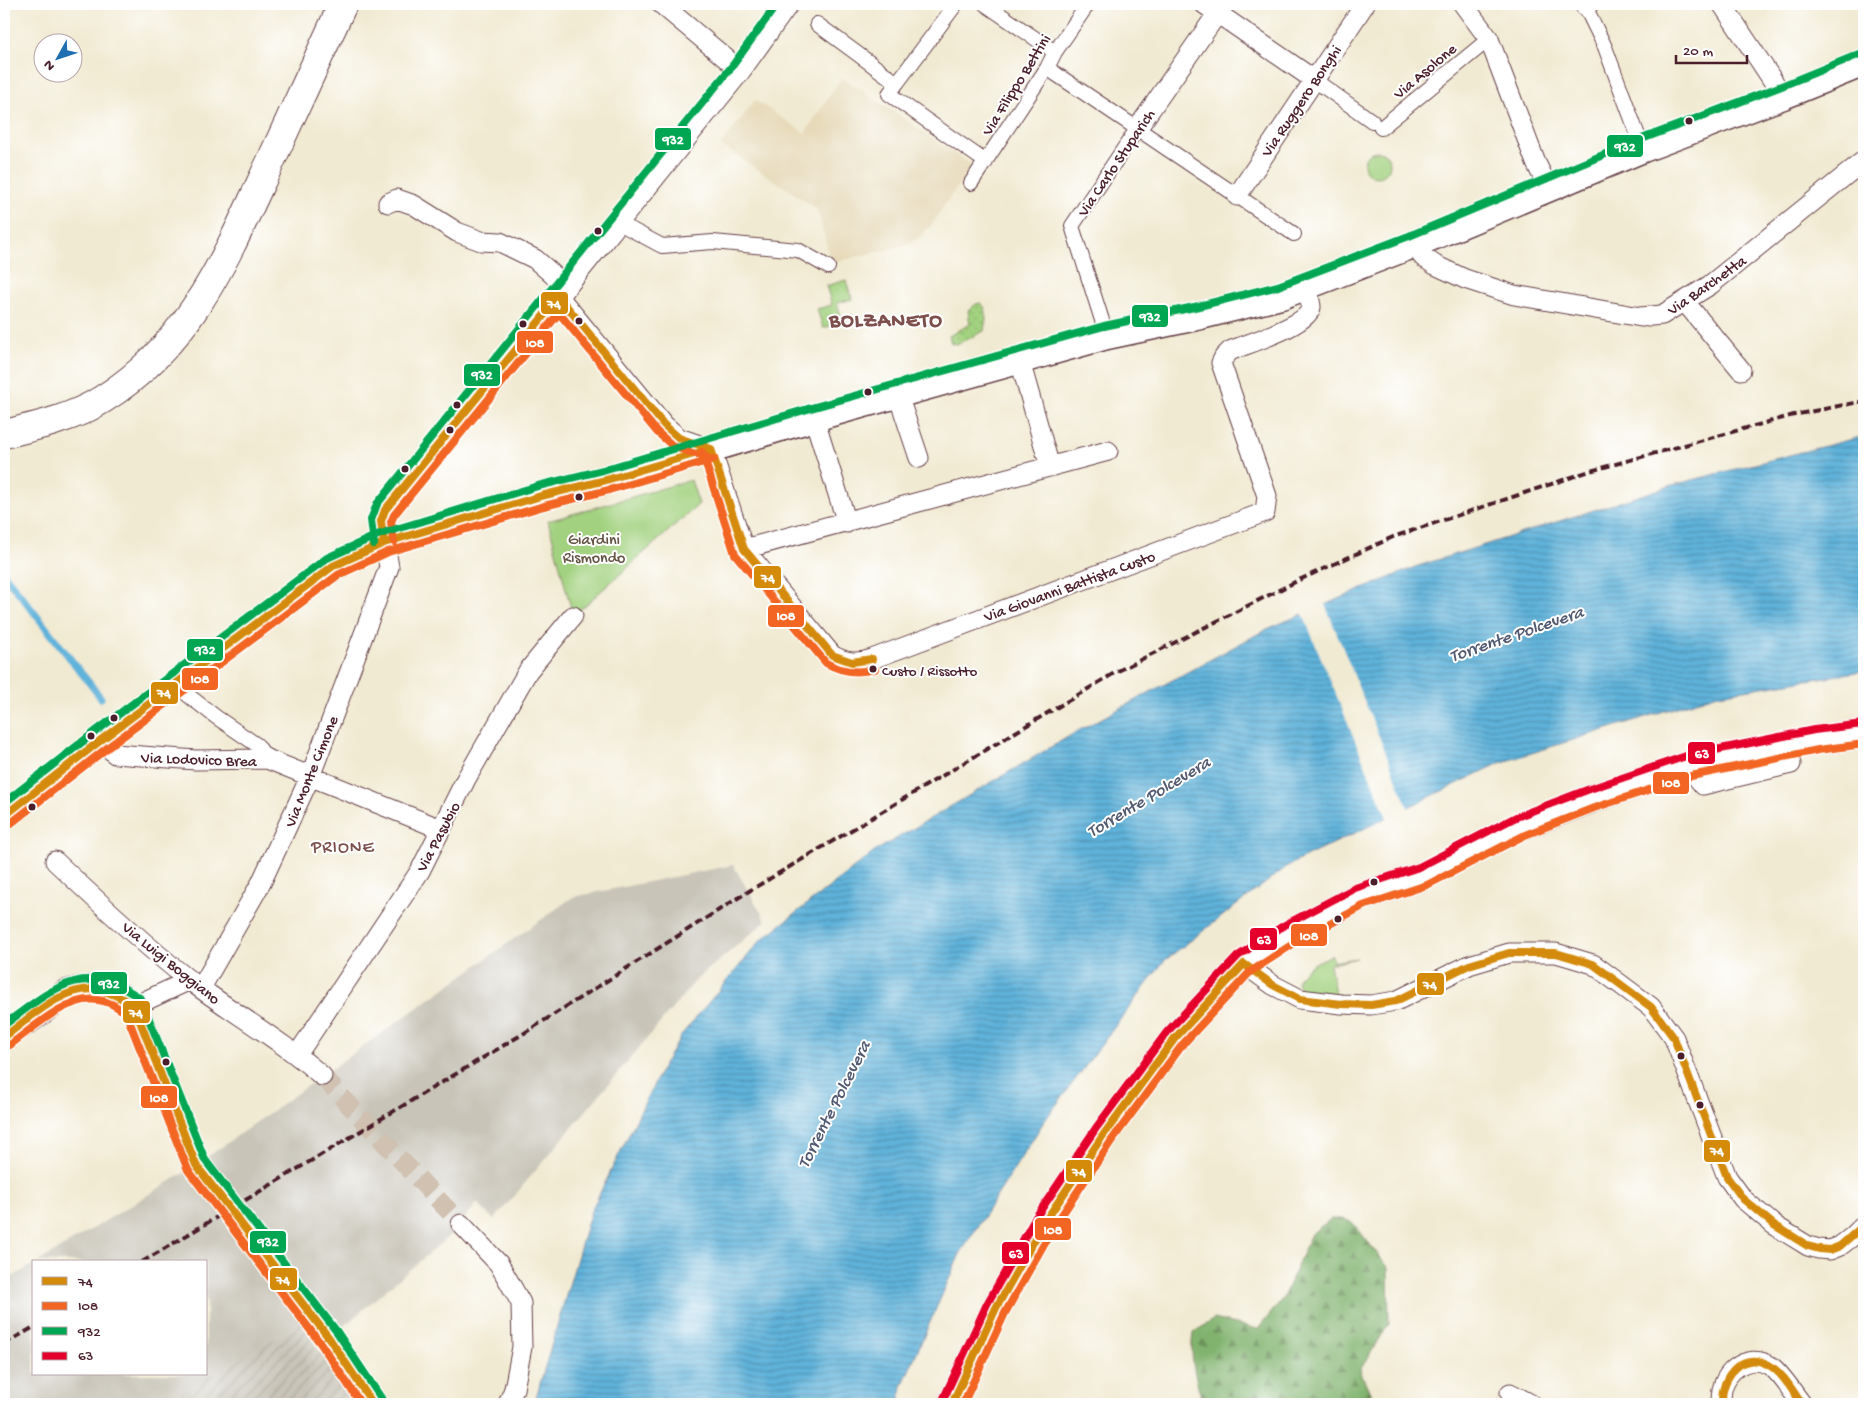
<svg xmlns="http://www.w3.org/2000/svg" width="1868" height="1408" viewBox="0 0 1868 1408" font-family="'Gochi Hand',sans-serif">
  <style>
    .built { fill: #e7daba }
    .industrial { fill: url(#industrial-furrows) }
    .railway { fill: #c8c4b8 }
    .grass { fill: url(#grass-dots); stroke: #767855 }
    .forest { fill: url(#forest-firs); stroke: #66694c }
    .park { fill: #a2d17f; stroke: #767855 }
    .water { fill: url(#water-rules); stroke: #546882 }
    .pier { fill: #f1ead2 }
    .lines { fill: none; stroke-linecap: round; stroke-linejoin: round }
    .stream { stroke: #5eb2da; stroke-width: 7 }
    .minor-tunnel { stroke: #d0c1b1; stroke-width: 19; stroke-dasharray: 19 9; stroke-linecap: butt }
    .secondary-tunnel { stroke: #d0c1b1; stroke-width: 26; stroke-dasharray: 26 13; stroke-linecap: butt }
    .pedestrian-casing { stroke: #633d44; stroke-width: 16 }
    .minor-casing { stroke: #633d44; stroke-width: 21 }
    .secondary-casing { stroke: #633d44; stroke-width: 29 }
    .primary-casing { stroke: #633d44; stroke-width: 30 }
    .motorway-casing { stroke: #633d44; stroke-width: 30 }
    .pedestrian { stroke: #fff; stroke-width: 14 }
    .minor { stroke: #fff; stroke-width: 19 }
    .secondary { stroke: #fff; stroke-width: 26 }
    .primary { stroke: #fff; stroke-width: 28 }
    .motorway { stroke: #fff; stroke-width: 28 }
    .rail { stroke: #4a1f2b; stroke-width: 4; stroke-dasharray: 8 4; stroke-linecap: butt }
    .bus-1-casing { stroke: #fff; stroke-width: 11 }
    .bus-2-casing { stroke: #fff; stroke-width: 11 }
    .bus-3-casing { stroke: #fff; stroke-width: 11 }
    .bus-4-casing { stroke: #fff; stroke-width: 11 }
    .bus-1 { stroke: #d48b09; stroke-width: 8 }
    .bus-2 { stroke: #f26522; stroke-width: 8 }
    .bus-3 { stroke: #00a651; stroke-width: 8 }
    .bus-4 { stroke: #e4002b; stroke-width: 8 }
    .bus-dot { fill: #4a1f2b; stroke: #fff; stroke-width: 2 }
    .labels { text-anchor: middle; stroke-width: 4; stroke-linejoin: round; paint-order: stroke }
    .bus-label { font-size: 15px; fill: #4a1f2b; stroke: #fff; text-anchor: start }
    .street-label { font-size: 16px; fill: #4a1f2b; stroke: #fff }
    .park-label { font-size: 16px; fill: #645444; stroke: #fff }
    .water-label { font-size: 18px; font-style: italic; fill: #525a71; stroke: #fff }
    .neighbourhood-label { font-size: 18px; letter-spacing: 1px; fill: #7e504d; stroke: #fff }
    .district-label { font-size: 21px; font-weight: bold; letter-spacing: 1px; fill: #7e504d; stroke: #fff }
    .line-badge { stroke: #fff; stroke-width: 2 }
    .badge-label { font-size: 14px; text-anchor: middle; font-weight: bold; fill: #fff }
  </style>
  <defs>
    <pattern id="industrial-furrows" width="10" height="10" patternUnits="userSpaceOnUse" patternTransform="scale(1.25)"><rect width="10" height="10" fill="#c8c4b8"/><path d="M-1 1l2-2M0 10L10 0M9 11l2-2" fill="none" stroke="#ada89e"/></pattern>
    <pattern id="grass-dots" width="8" height="8" patternUnits="userSpaceOnUse" patternTransform="scale(1.25)"><rect width="8" height="8" fill="#a2d17f"/><path d="M2 2h.1M6 6h.1" fill="none" stroke="#8db36e" stroke-width="1.8" stroke-linecap="round"/></pattern>
    <pattern id="forest-firs" width="22" height="20" patternUnits="userSpaceOnUse" patternTransform="scale(1.25)"><rect width="22" height="20" fill="#81b36e"/><path d="M5 1l3.5 6h-7zM16 11l3.5 6h-7z" fill="#6c915b"/></pattern>
    <pattern id="water-rules" width="6" height="5" patternUnits="userSpaceOnUse" patternTransform="scale(1.25)"><rect width="6" height="5" fill="#5eb2da"/><path d="M0 2.5h6" fill="none" stroke="#5090b1"/></pattern>
  </defs>
  <rect width="100%" height="100%" fill="#fff"/>
  <filter id="ink" filterUnits="userSpaceOnUse"><feTurbulence type="fractalNoise" baseFrequency=".02" numOctaves="2"/><feDisplacementMap in="SourceGraphic" scale="10" xChannelSelector="R" yChannelSelector="G"/><feConvolveMatrix kernelMatrix="1 2 1 2 8 2 1 2 1" color-interpolation-filters="sRGB"/></filter>
  <filter id="wash" filterUnits="userSpaceOnUse"><feTurbulence type="fractalNoise" baseFrequency=".0096" numOctaves="4" result="noise"/><feDisplacementMap in="SourceGraphic" scale="20" xChannelSelector="R" yChannelSelector="G"/><feGaussianBlur stdDeviation="1.12" result="paint"/><feColorMatrix in="noise" values="0 0 0 0 0 0 0 0 0 0 0 0 0 0 0 0 0 1.4 0 .05"/><feComposite in="paint" operator="in"/></filter>
  <g filter="url(#wash)">
    <rect width="100%" height="100%" fill="#f1ead2"/>
    <path class="built" d="M842,77L972,165L930,227L918,238L906,245L831,263L817,209L721,145L755,100L805,133Z"/>
    <path class="industrial" d="M301,1323L354,1404H161Z"/>
    <path class="railway" d="M733,865L766,921L697,979L494,1220L477,1203L455,1231L325,1342L301,1323L161,1404H4V1282L34,1264V1374H206V1262H38L192,1168L573,897Z"/>
    <path class="grass" d="M980,303C990,309 985,322 984,331L957,344L951,343L949,336L970,324L968,311L976,304Z"/>
    <path class="forest" d="M1331,1219H1342L1352,1222L1388,1267L1389,1324L1360,1370L1375,1404H1201L1202,1401C1196,1378 1189,1357 1193,1333L1214,1319L1258,1329L1283,1298L1311,1234Z"/>
    <path class="park" d="M1364 164a13 13 0 1 1 26 0a13 13 0 1 1-26 0Z
      M846,280L852,299L837,303L843,322L823,328L817,309L832,305L826,286Z
      M691,480L699,504L573,616L548,521Z
      M1332,955L1333,962L1357,958L1330,964L1335,994L1308,991L1299,988L1297,982C1302,967 1318,962 1332,955Z"/>
    <path class="water" d="M1864,436V671L1718,694L1500,763L1289,865L1164,961L1045,1120L960,1254L902,1386L899,1404H534L591,1211L663,1066L683,1033L761,940L877,850L1078,731L1267,629L1415,567L1673,485Z"/>
    <path class="pier" d="M1324,602L1409,810L1388,820L1302,612Z"/>
    <g class="lines">
      <path class="stream" d="M4,574L101,698"/>
    </g>
  </g>
  <g filter="url(#ink)">
    <g class="lines">
      <path class="minor-tunnel" d="M322,1076L461,1224"/>
      <path class="secondary-tunnel" d="M196,1165L329,1338"/>
      <defs>
        <path id="pedestrian" d="M985,4L1055,52
          M1584,4L1605,47L1643,149
          M817,24L897,83L889,94L986,162
          M1047,68L1294,234
          M1313,79L1372,121
          M897,83L956,4
          M1381,128L1489,39
          M971,183L1047,68L1055,52L1088,4
          M619,223L662,246L713,242L798,250L828,267
          M1107,336L1072,226L1137,129
          M175,685L216,717L257,745L267,759"/>
        <path id="minor" d="M661,4L741,71
          M1204,4L1313,79
          M1463,4L1489,39L1536,163L1548,187
          M1722,4L1783,96
          M1585,6L1589,4
          M1137,129L1224,4
          M1237,196L1365,4
          M388,203L397,199L414,205L457,232L481,241L500,242L535,259L567,287
          M1413,245L1423,257L1435,265L1465,279L1514,295L1641,317L1662,315L1710,285L1862,162
          M559,297L664,425L679,438L711,449L744,549L832,655C846,663 857,664 872,659L1265,512L1267,496L1221,363L1224,357L1230,351C1246,344 1309,325 1311,307C1311,301 1307,293 1306,288
          M1685,302L1741,370
          M1020,361L1050,467
          M898,395L919,458
          M814,418L847,523
          M744,549L1108,451
          M101,740L115,754L196,760L267,759L441,829
          M1688,766L1703,785L1791,764
          M55,861C98,902 142,943 189,980C233,1013 281,1040 322,1076
          M1244,964L1273,985L1300,999L1341,1004L1371,1005L1396,1001L1469,965L1509,953H1556L1593,964L1651,1007L1674,1038L1727,1177L1743,1199L1774,1225L1808,1246L1819,1249L1830,1250L1840,1246L1853,1236L1864,1225
          M201,988L261,883L310,777L389,567L381,521L385,510L559,297L741,71L789,4
          M134,1006L190,980
          M297,1055L420,871L466,779L528,671L573,616
          M461,1224L499,1264L521,1303L522,1347L514,1389L508,1404
          M1510,1393L1531,1404
          M1722,1404C1716,1376 1747,1349 1772,1367C1783,1376 1793,1393 1802,1404"/>
        <path id="secondary" d="M4,816L101,740L333,566L384,543L541,496L606,480L814,418L1107,336L1201,316L1281,296L1413,245L1643,149L1783,96L1864,63
          M4,1037L65,994C91,984 113,989 134,1006L196,1165
          M329,1338L373,1404"/>
        <path id="primary" d="M952,1404L996,1308L1044,1223L1104,1134L1175,1038L1244,964L1288,935L1359,897L1423,876L1521,826L1591,799L1688,766L1816,740L1864,734"/>
        <path id="motorway" d="M4,434C38,426 74,418 103,399C191,344 227,255 269,165C294,111 318,58 343,4"/>
      </defs>
      <use href="#pedestrian" class="pedestrian-casing"/>
      <use href="#minor" class="minor-casing"/>
      <use href="#secondary" class="secondary-casing"/>
      <use href="#primary" class="primary-casing"/>
      <use href="#motorway" class="motorway-casing"/>
      <use href="#pedestrian" class="pedestrian"/>
      <use href="#minor" class="minor"/>
      <use href="#secondary" class="secondary"/>
      <use href="#primary" class="primary"/>
      <use href="#motorway" class="motorway"/>
      <path class="rail" d="M142,1262L526,1032L749,891L1118,671L1299,580L1393,537L1590,471L1794,415L1864,401
        M4,1344L34,1327"/>
      <defs>
        <path id="bus-1" d="M711,449L744,549L832,655L852,662L872,659
          M384,543L381,521L385,510L559,297L664,425L679,438L711,449
          M4,816L101,740L333,566L384,543L541,496L606,480L711,449
          M1244,964L1273,985L1300,999L1341,1004L1371,1005L1396,1001L1469,965L1509,953H1556L1593,964L1651,1007L1674,1038L1727,1177L1743,1199L1774,1225L1808,1246L1819,1249L1830,1250L1840,1246L1864,1225
          M4,1037C30,1018 64,984 99,990C112,992 123,999 134,1006L196,1165L329,1338L373,1404
          M952,1404L996,1308L1044,1223L1104,1134L1175,1038L1244,964
          M1722,1404C1720,1376 1744,1348 1772,1367C1785,1376 1793,1392 1802,1404"/>
        <path id="bus-2" d="M702,452L735,554L826,663C842,672 857,674 875,669
          M394,542L391,522L394,515L559,313L657,432L674,447L708,458
          M10,824L107,748L338,575L388,552L544,506L609,490L714,459
          M10,1045C33,1028 68,995 98,1000C109,1001 117,1007 126,1013L188,1170L321,1344L361,1404
          M963,1404L1005,1313L1053,1228L1112,1140L1183,1044L1250,972L1293,944L1363,906L1427,885L1525,835L1594,808L1691,776L1818,750L1864,744"/>
        <path id="bus-3" d="M374,544L371,520L377,504L733,65L777,4
          M4,803L95,732L327,558L380,534L538,486L603,470L811,408L1104,326L1199,306L1278,286L1409,236L1639,140L1779,87L1860,54
          M4,1025C51,990 84,958 141,999L205,1160L337,1332L381,1398"/>
        <path id="bus-4" d="M943,1400L987,1304L1036,1217L1096,1128L1167,1032L1238,956L1283,926L1355,888L1419,867L1516,817L1587,790L1686,756L1814,730L1863,724"/>
      </defs>
      <use href="#bus-1" class="bus-1-casing"/>
      <use href="#bus-2" class="bus-2-casing"/>
      <use href="#bus-3" class="bus-3-casing"/>
      <use href="#bus-4" class="bus-4-casing"/>
      <use href="#bus-1" class="bus-1"/>
      <use href="#bus-2" class="bus-2"/>
      <use href="#bus-3" class="bus-3"/>
      <use href="#bus-4" class="bus-4"/>
    </g>
  </g>
  <g class="bus-dot">
    <circle cx="1689" cy="121" r="4.5"/>
    <circle cx="598" cy="231" r="4.5"/>
    <circle cx="579" cy="321" r="4.5"/>
    <circle cx="523" cy="324" r="4.5"/>
    <circle cx="868" cy="392" r="4.5"/>
    <circle cx="457" cy="405" r="4.5"/>
    <circle cx="450" cy="430" r="4.5"/>
    <circle cx="405" cy="469" r="4.5"/>
    <circle cx="579" cy="497" r="4.5"/>
    <circle cx="873" cy="669" r="4.5"/>
    <circle cx="114" cy="718" r="4.5"/>
    <circle cx="91" cy="736" r="4.5"/>
    <circle cx="32" cy="807" r="4.5"/>
    <circle cx="1374" cy="882" r="4.5"/>
    <circle cx="1338" cy="919" r="4.5"/>
    <circle cx="1681" cy="1056" r="4.5"/>
    <circle cx="166" cy="1062" r="4.5"/>
    <circle cx="1700" cy="1105" r="4.5"/>
  </g>
  <g class="labels">
    <g class="bus-label">
      <text x="882" y="675">Custo / Rissotto</text>
    </g>
    <g class="street-label">
      <text transform="translate(1424 70) rotate(-40)" y="6">Via Asolone</text>
      <text transform="translate(1015 84) rotate(-58)" y="6">Via Filippo Bettini</text>
      <text transform="translate(1300 100) rotate(-56)" y="6">Via Ruggero Bonghi</text>
      <text transform="translate(1115 162) rotate(-56)" y="6">Via Carlo Stuparich</text>
      <text transform="translate(1706 284) rotate(-35)" y="6">Via Barchetta</text>
      <text transform="translate(1069 585) rotate(-20)" y="6">Via Giovanni Battista Custo</text>
      <text transform="translate(199 758) rotate(2)" y="6">Via Lodovico Brea</text>
      <text transform="translate(310 771) rotate(-68)" y="6">Via Monte Cimone</text>
      <text transform="translate(437 836) rotate(-62)" y="6">Via Pasubio</text>
      <text transform="translate(172 962) rotate(39)" y="6">Via Luigi Boggiano</text>
    </g>
    <g class="park-label">
      <text x="594" y="544">Giardini<tspan x="594" dy="18">Rismondo</tspan></text>
    </g>
    <g class="water-label">
      <text transform="translate(1516 633) rotate(-19)" y="6">Torrente Polcevera</text>
      <text transform="translate(1148 796) rotate(-31)" y="6">Torrente Polcevera</text>
      <text transform="translate(833 1104) rotate(-63)" y="6">Torrente Polcevera</text>
    </g>
    <g class="neighbourhood-label">
      <text x="343" y="852">PRIONE</text>
    </g>
    <g class="district-label">
      <text x="886" y="326">BOLZANETO</text>
    </g>
  </g>
  <g class="line-badge">
    <rect x="654" y="127" width="38" height="24" rx="5" fill="#00a651"/>
    <rect x="1606" y="134" width="38" height="24" rx="5" fill="#00a651"/>
    <rect x="540" y="291" width="29" height="24" rx="5" fill="#d48b09"/>
    <rect x="1131" y="304" width="38" height="24" rx="5" fill="#00a651"/>
    <rect x="516" y="330" width="38" height="24" rx="5" fill="#f26522"/>
    <rect x="463" y="363" width="38" height="24" rx="5" fill="#00a651"/>
    <rect x="753" y="565" width="29" height="24" rx="5" fill="#d48b09"/>
    <rect x="767" y="604" width="38" height="24" rx="5" fill="#f26522"/>
    <rect x="186" y="638" width="38" height="24" rx="5" fill="#00a651"/>
    <rect x="181" y="667" width="38" height="24" rx="5" fill="#f26522"/>
    <rect x="150" y="681" width="29" height="24" rx="5" fill="#d48b09"/>
    <rect x="1687" y="741" width="29" height="24" rx="5" fill="#e4002b"/>
    <rect x="1652" y="771" width="38" height="24" rx="5" fill="#f26522"/>
    <rect x="1290" y="923" width="38" height="24" rx="5" fill="#f26522"/>
    <rect x="1249" y="927" width="29" height="24" rx="5" fill="#e4002b"/>
    <rect x="90" y="971" width="38" height="24" rx="5" fill="#00a651"/>
    <rect x="1416" y="972" width="29" height="24" rx="5" fill="#d48b09"/>
    <rect x="122" y="1000" width="29" height="24" rx="5" fill="#d48b09"/>
    <rect x="140" y="1085" width="38" height="24" rx="5" fill="#f26522"/>
    <rect x="1703" y="1139" width="28" height="24" rx="5" fill="#d48b09"/>
    <rect x="1065" y="1159" width="28" height="24" rx="5" fill="#d48b09"/>
    <rect x="1034" y="1217" width="38" height="24" rx="5" fill="#f26522"/>
    <rect x="249" y="1230" width="38" height="24" rx="5" fill="#00a651"/>
    <rect x="1001" y="1241" width="29" height="24" rx="5" fill="#e4002b"/>
    <rect x="269" y="1267" width="29" height="24" rx="5" fill="#d48b09"/>
  </g>
  <g class="badge-label">
    <text x="673" y="144">932</text>
    <text x="1625" y="151">932</text>
    <text x="554" y="308">74</text>
    <text x="1150" y="321">932</text>
    <text x="535" y="347">I08</text>
    <text x="482" y="379">932</text>
    <text x="768" y="582">74</text>
    <text x="786" y="620">I08</text>
    <text x="205" y="654">932</text>
    <text x="200" y="683">I08</text>
    <text x="164" y="697">74</text>
    <text x="1702" y="758">63</text>
    <text x="1671" y="787">I08</text>
    <text x="1309" y="940">I08</text>
    <text x="1264" y="944">63</text>
    <text x="109" y="988">932</text>
    <text x="1430" y="989">74</text>
    <text x="136" y="1017">74</text>
    <text x="159" y="1102">I08</text>
    <text x="1717" y="1155">74</text>
    <text x="1079" y="1176">74</text>
    <text x="1053" y="1234">I08</text>
    <text x="268" y="1246">932</text>
    <text x="1016" y="1258">63</text>
    <text x="283" y="1284">74</text>
  </g>
  <rect width="1868" height="1408" fill="none" stroke="#fff" stroke-width="20"/>
  <rect x="32" y="1260" width="175" height="115" fill="#ffffff" stroke="#b7a5aa"/>
  <rect x="42" y="1277" width="25" height="8" fill="#d48b09" stroke="#b7a5aa"/>
  <text x="78" y="1286" font-size="15" fill="#4a1f2b">74</text>
  <rect x="42" y="1302" width="25" height="8" fill="#f26522" stroke="#b7a5aa"/>
  <text x="78" y="1310" font-size="15" fill="#4a1f2b">I08</text>
  <rect x="42" y="1327" width="25" height="8" fill="#00a651" stroke="#b7a5aa"/>
  <text x="78" y="1336" font-size="15" fill="#4a1f2b">932</text>
  <rect x="42" y="1352" width="25" height="8" fill="#e4002b" stroke="#b7a5aa"/>
  <text x="78" y="1360" font-size="15" fill="#4a1f2b">63</text>
  <g transform="translate(58 58) rotate(230)"><circle r="24" fill="#ffffff" stroke="#b7a5aa"/>
  <path d="M0-4L9 19L0 12L-9 19Z" fill="#1f6fb2"/>
  <text y="-8" font-size="14" font-weight="bold" text-anchor="middle" fill="#4a1f2b">N</text>
  </g>
  <path d="M1676 55v8h71v-8" fill="none" stroke="#4a1f2b" stroke-width="2.5"/>
  <text x="1683" y="55" font-size="15" fill="#4a1f2b" stroke="#ffffff" stroke-width="4" paint-order="stroke">20 m</text>
</svg>
